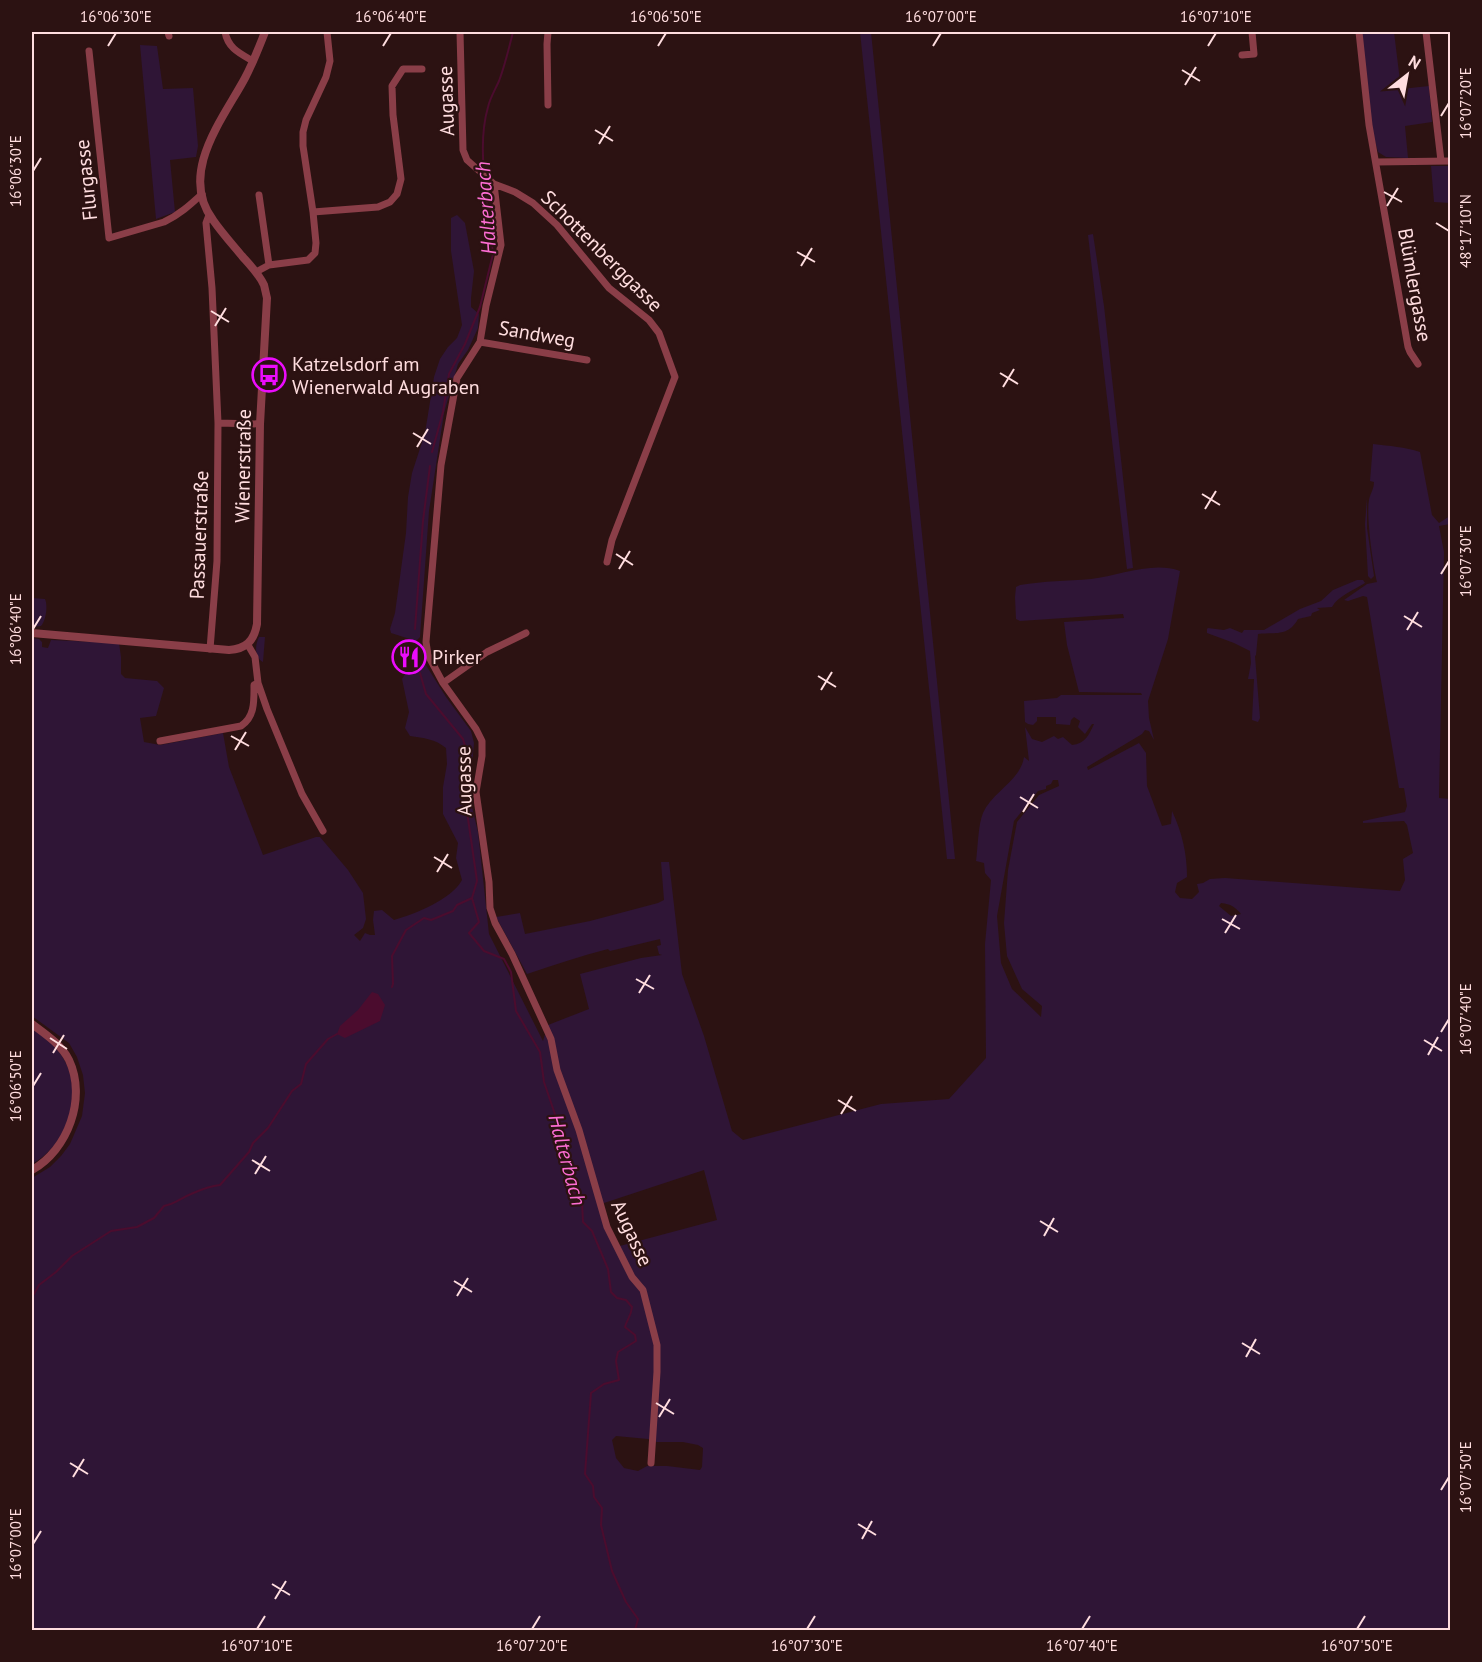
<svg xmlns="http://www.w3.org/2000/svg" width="1482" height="1662" viewBox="0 0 1482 1662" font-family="'PT Sans',sans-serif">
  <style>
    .green { fill: #2f1536; fill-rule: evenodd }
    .water { fill: #4b0c2e }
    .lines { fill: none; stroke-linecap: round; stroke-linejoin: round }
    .stream { stroke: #4b0c2e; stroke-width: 2 }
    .minor { stroke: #8a3e48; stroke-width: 7 }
    .tertiary { stroke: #8a3e48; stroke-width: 8 }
    .ticks { fill: none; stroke: #ffdddf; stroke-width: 2 }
    .labels { text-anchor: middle; stroke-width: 4.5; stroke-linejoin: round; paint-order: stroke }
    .street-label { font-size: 20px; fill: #ffdddf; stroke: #2c1212 }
    .poi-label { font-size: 20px; fill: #ffdddf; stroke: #2c1212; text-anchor: start }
    .water-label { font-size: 21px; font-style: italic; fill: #fd6dd3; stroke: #2c1212 }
    .neatline { fill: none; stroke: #ffdddf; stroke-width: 2 }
    .ticks-label { font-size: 15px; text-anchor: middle; fill: #ffdddf }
  </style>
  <rect width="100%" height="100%" fill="#2c1212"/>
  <path class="green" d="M860,32H871L955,859H947Z
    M1361,32H1394L1401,89L1429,86L1432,122L1405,126L1408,158L1386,157L1378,152C1366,114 1365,71 1361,32Z
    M140,45L157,46L163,89L193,88L198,146L196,157L170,160L175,212L156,219Z
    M1431,166H1450V203L1434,202Z
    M457,215L465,223L474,271L471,298V307L479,314L478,328L468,350L458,364L444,413L429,511L420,637L416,641L391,633L390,629L395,613L406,533L408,497L412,473L425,433L434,377L440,359L448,347L457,338L462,325L451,251V218Z
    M1093,234L1104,306L1133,568L1127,569L1088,235Z
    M1373,444C1390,446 1405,447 1420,452L1432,515L1439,523L1450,516V524L1439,526L1444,552L1439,798L1450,799V1630H32V1178L50,1167L61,1156L70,1144L82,1116L85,1093L83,1075L77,1057L69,1043L32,1016V638L39,639L42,642V647L48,648L51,640L119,643L121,657V674L125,678L157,681L164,688L156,716L140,718L144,742L160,745L223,733L229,767L263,855L316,837H320L348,870L363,893L366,919L363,928L354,935L360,941L365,933L370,935H375L373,920L374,911L382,910L394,920C415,914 452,899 462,880L456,858L458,843L443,814V787L447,764L446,748C435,739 424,738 410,736L405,728L409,712L402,679L409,668L414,662H424L446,697L471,731L474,743L470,789L472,807L478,832L489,934L543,1041L548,1025L589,1009L580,974L641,958L662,955L659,954L657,946L661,945L660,939L610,951L608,949C581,956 554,965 527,974L496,917L520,913L525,934L590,921L658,903L664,900L661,862H669L682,974L704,1036L732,1131L743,1140L881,1104L949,1099L986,1058L985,944L991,880L985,873L984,863L976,861C978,847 978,825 983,813C992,792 1021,780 1024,757L1029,761L1025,727L1032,739L1042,742L1054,736L1058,739L1063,737L1072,745C1085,744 1089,735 1094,724H1092L1085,734L1078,727L1080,721L1074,717L1071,720L1070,725L1056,724V717H1037V721L1033,725L1028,724L1025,722L1024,701L1057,698L1061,695H1142L1141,693L1079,692L1067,645L1064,622L1124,618L1123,614L1020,621L1016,619L1015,597L1016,587L1020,585C1044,581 1067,581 1091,579C1119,576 1152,561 1180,571L1168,639L1148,701L1149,718L1154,740L1149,731L1145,730L1142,734L1087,767L1088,770L1139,743L1146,753L1147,786L1162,826L1171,824L1172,811C1182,832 1187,854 1187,877L1177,883L1175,892L1180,898L1192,899L1199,892L1197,884L1203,883L1210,879L1225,878L1400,891L1405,880L1403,859L1413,853L1407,825L1404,821L1363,823V821L1405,812L1407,806L1404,788H1399L1367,597L1363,596L1348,601L1344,600L1367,584L1377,582C1373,565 1366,517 1369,500C1370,494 1374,489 1374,482L1370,481ZM1053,780H1058L1059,786L1039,795L1017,822L1008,870L1004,923L1007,956L1022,989L1042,1006L1041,1017L1012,989L1001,963L997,916L1014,821L1038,791L1046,789V786L1051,784ZM1221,903C1231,904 1235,907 1241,914L1231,916L1219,906ZM704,1170L717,1220L616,1247L601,1204ZM616,1436L648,1439L657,1442H683L698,1445L703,1448L702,1467L700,1470L667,1466H647L638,1471L624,1468L616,1458L612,1440Z
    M1367,498V528L1374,576L1371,579L1368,576L1365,524Z
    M1357,580H1363L1365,583C1354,590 1338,596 1332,607L1317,608L1320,610L1312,613L1311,616L1298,619C1288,637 1275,632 1258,634L1256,655L1255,656L1260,718L1258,722L1252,720L1254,679H1248L1251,663L1250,651L1234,643L1207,633V629L1208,628L1224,630L1230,628L1242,633L1244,630H1264L1300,609L1321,601L1333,590Z
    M32,598L45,599C48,606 46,620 41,626L32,627Z
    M259,637H265L263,662C254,657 255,645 259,637Z
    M32,1028C42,1036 55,1044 62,1056C85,1091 68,1145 32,1164Z"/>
  <path class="water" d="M372,992L378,994L385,1005L380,1021L345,1038L337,1034L340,1026L358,1010Z"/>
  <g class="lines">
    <path class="stream" d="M484,172C482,151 482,128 488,107C490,98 495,90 499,81C505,65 509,48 513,32
      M432,452L443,412L449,374L465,344L480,307L493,254L484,178
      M415,629L423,521L430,466
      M420,673L426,694L463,739L466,749L461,770L477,881L472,898L479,922L469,933L484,951L504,959L511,972L516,1011L540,1052L544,1082L560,1129L559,1144L571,1160L574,1194L582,1202L583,1222L592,1231L608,1269L611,1292L617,1298L626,1300L632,1307C631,1317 627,1319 625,1327L635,1335L636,1341L618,1352L616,1361L619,1380L604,1384L591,1393L585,1474L593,1486L594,1497L602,1508L601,1525L612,1571L626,1602L638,1619L635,1630
      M392,987L393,984L392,956L406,930L424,918L431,920L453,911L457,905L472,898
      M32,1295L34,1294L39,1285L56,1272L72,1256L111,1231L137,1227L154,1218L164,1206C175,1204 181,1198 191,1194C200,1190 210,1186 220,1185L249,1152L253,1143L268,1128L292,1091L301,1084L306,1064L328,1039L337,1034"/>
    <path class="minor" d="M168,32L169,36
      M225,32C228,48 239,53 253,61
      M460,32L463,150L467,160L494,184L501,245L486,306L480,342L457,378L441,465L426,642L428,655L443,683L476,729L482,741V756L476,792L489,882L490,908L495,923L512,954L551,1039L557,1070L579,1130L607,1227L632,1277L643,1290L657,1345V1372L651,1463
      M1359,32L1369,125L1408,347L1410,352L1418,364
      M1426,32L1441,161
      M89,51L109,238L164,222C179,215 190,205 202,194
      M1242,55L1254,54L1252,32
      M548,105L547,44L548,32
      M1376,162L1450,161
      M494,184L515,192L533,203L557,225L609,288L649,320L659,333L675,377L612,540L607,562
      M259,195L269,265
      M313,212L378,207L390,202L397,194L401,179L393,115L392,86L403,69H422
      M209,215L206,223L212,288L218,423L217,561L210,649
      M256,272L269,265L308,260L315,253L316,243L313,212L303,146V132L306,120L326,77L330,61L327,32
      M480,342L587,360
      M218,423L260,424
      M248,645L255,657L258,683L267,709L302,794L323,831
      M443,683L487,652L526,633
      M160,741L241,726C255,717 254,701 254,685L258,683"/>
    <path class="tertiary" d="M32,633L229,650C246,649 254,641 257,624L260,424L267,298C266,294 265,289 264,285C259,274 250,265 242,256C232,244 222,233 213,220C178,173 223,119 245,78C253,63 259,47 265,32
      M32,1024C45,1034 61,1044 69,1060C87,1098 68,1150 32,1170"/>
  </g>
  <path class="ticks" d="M108,46L116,33M383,46L391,33M658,46L666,33M933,46L941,33M1208,46L1216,33M1182,70L1200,81M1185,85L1196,67M1441,116L1449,103M595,130L613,141M599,144L610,126M33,171L41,158M1384,192L1402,202M1387,206L1398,188M1436,223L1449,231M797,252L815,262M801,266L812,248M211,311L229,322M215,326L226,308M1000,373L1018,384M1003,387L1014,369M413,433L431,444M417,447L428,429M1202,494L1220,505M1205,509L1216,491M616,554L633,565M619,569L630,551M1441,574L1449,561M1404,616L1422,627M33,629L41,616M1407,630L1418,612M818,676L836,687M821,690L832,672M231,736L249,746M235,750L246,732M1020,797L1038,808M1023,812L1034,794M434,857L452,868M437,872L448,854M1222,919L1240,929M1225,933L1236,915M636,979L654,989M639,993L650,975M1441,1032L1449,1019M50,1038L67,1049M1424,1040L1442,1051M53,1053L64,1035M1428,1055L1438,1037M33,1086L41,1073M838,1100L856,1111M841,1114L852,1096M252,1160L270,1171M255,1174L266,1156M1040,1221L1058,1232M1044,1236L1054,1218M454,1281L472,1292M457,1296L468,1278M1242,1343L1260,1354M1246,1357L1256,1339M656,1403L674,1414M659,1417L670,1399M70,1463L88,1474M73,1477L84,1459M1441,1490L1449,1477M858,1524L876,1535M862,1539L872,1521M33,1544L41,1531M272,1584L290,1595M275,1599L286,1581M257,1629L265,1616M532,1629L540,1616M807,1629L815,1616M1082,1629L1090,1616M1357,1629L1365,1616"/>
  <defs>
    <symbol id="bus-ring" viewBox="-11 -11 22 22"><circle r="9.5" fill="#2c1212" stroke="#eb0cfc" stroke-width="1.5"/><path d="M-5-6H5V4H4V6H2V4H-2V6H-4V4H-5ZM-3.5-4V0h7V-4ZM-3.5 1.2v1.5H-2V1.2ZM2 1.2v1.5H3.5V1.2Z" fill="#eb0cfc"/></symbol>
    <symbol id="restaurant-ring" viewBox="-11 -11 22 22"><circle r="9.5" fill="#2c1212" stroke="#eb0cfc" stroke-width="1.5"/><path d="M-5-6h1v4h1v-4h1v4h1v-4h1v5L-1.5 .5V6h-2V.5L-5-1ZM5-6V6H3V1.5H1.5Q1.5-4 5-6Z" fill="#eb0cfc"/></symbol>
  </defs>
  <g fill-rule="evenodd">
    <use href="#bus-ring" x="250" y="356" width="38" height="38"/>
    <use href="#restaurant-ring" x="390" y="638" width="38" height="38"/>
  </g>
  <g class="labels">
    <g class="street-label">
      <text transform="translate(446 101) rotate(-92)" y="7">Augasse</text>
      <text transform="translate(86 180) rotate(-96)" y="7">Flurgasse</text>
      <text transform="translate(602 251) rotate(45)" y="7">Schottenberggasse</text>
      <text transform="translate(1415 285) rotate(80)" y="7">Blümlergasse</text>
      <text transform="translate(537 334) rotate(10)" y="7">Sandweg</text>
      <text transform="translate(243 466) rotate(-89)" y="7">Wienerstraße</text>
      <text transform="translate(199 535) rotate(-88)" y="7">Passauerstraße</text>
      <text transform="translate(464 781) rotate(-91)" y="7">Augasse</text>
      <text transform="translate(632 1233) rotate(65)" y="7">Augasse</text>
    </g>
    <g class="poi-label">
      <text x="292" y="371">Katzelsdorf am<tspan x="292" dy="23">Wienerwald Augraben</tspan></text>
      <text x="432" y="664">Pirker</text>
    </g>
    <g class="water-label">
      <text transform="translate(486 208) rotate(-94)" y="7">Halterbach</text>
      <text transform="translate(567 1160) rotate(75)" y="7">Halterbach</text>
    </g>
  </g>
  <rect width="1482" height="1662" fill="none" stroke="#2c1212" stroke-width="66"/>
  <g transform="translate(1407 75) rotate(31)" stroke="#2c1212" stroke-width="4.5" paint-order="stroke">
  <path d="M0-4.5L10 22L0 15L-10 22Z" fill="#ffdddf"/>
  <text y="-9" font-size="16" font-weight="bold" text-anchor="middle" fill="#ffdddf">N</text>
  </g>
  <rect x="33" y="33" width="1416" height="1596" class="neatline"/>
  <g class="ticks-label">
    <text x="116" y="22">16°06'30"E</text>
    <text x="391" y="22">16°06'40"E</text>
    <text x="666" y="22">16°06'50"E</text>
    <text x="941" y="22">16°07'00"E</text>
    <text x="1216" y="22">16°07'10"E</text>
    <text transform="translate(1466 103) rotate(-90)" y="5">16°07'20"E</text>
    <text transform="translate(16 171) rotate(-90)" y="5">16°06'30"E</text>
    <text transform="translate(1466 231) rotate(-90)" y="5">48°17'10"N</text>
    <text transform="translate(1466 561) rotate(-90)" y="5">16°07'30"E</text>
    <text transform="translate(16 629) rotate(-90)" y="5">16°06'40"E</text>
    <text transform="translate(1466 1019) rotate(-90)" y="5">16°07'40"E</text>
    <text transform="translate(16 1086) rotate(-90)" y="5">16°06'50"E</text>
    <text transform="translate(1466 1477) rotate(-90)" y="5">16°07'50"E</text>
    <text transform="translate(16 1544) rotate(-90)" y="5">16°07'00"E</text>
    <text x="257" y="1651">16°07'10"E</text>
    <text x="532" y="1651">16°07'20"E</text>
    <text x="807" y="1651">16°07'30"E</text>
    <text x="1082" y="1651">16°07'40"E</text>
    <text x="1357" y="1651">16°07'50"E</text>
  </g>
</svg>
